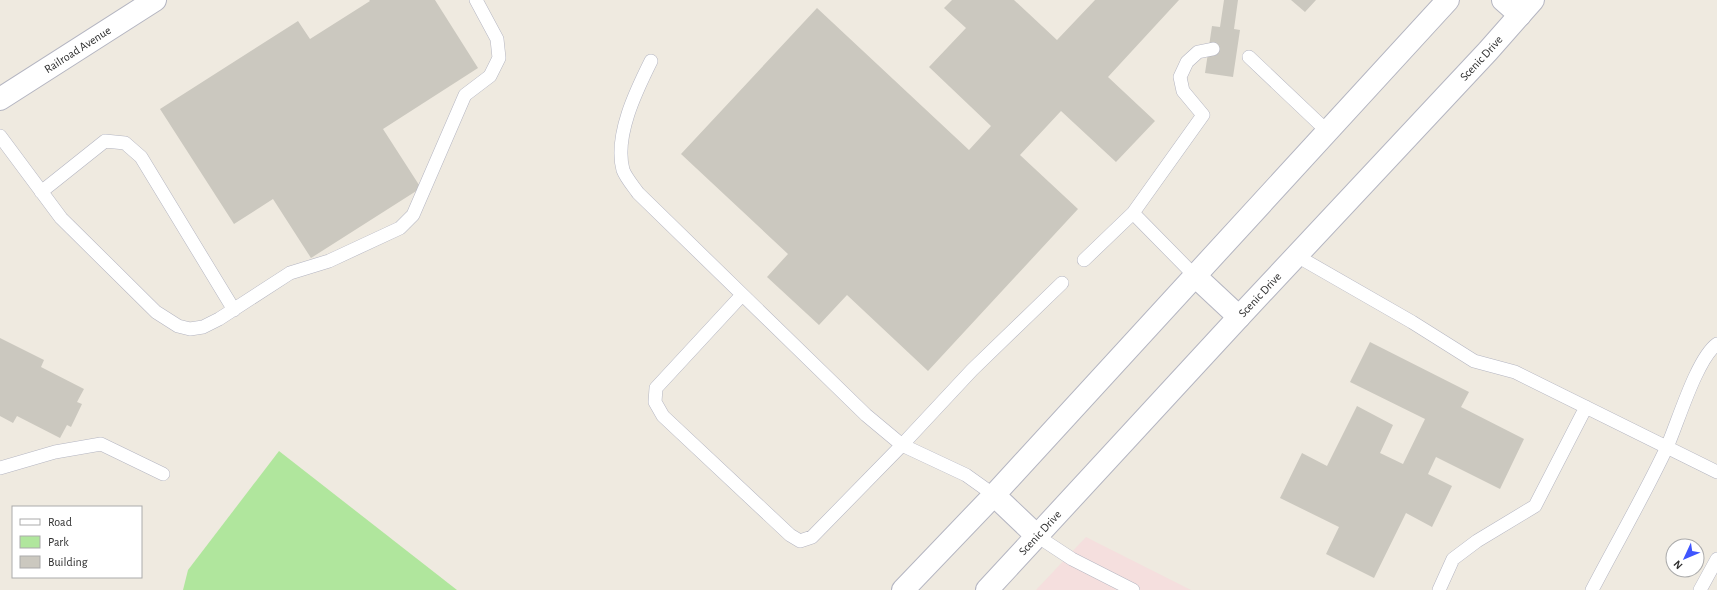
<svg xmlns="http://www.w3.org/2000/svg" width="1717" height="590" viewBox="0 0 1717 590" font-family="'Alegreya Sans',sans-serif">
  <style>
    .medical { fill: #f5dfde }
    .green { fill: #b0e69d }
    .building { fill: #cbc8bf }
    .lines { fill: none; stroke-linecap: round; stroke-linejoin: round }
    .lane-casing { stroke: #b4b5c1; stroke-width: 14 }
    .secondary-casing { stroke: #b4b5c1; stroke-width: 24 }
    .lane { stroke: #fff; stroke-width: 13 }
    .secondary { stroke: #fff; stroke-width: 22 }
    .labels { text-anchor: middle; stroke-width: 3.5; stroke-linejoin: round; paint-order: stroke }
    .street-label { font-size: 12px; fill: #2e2e2e; stroke: #fff }
  </style>
  <rect width="100%" height="100%" fill="#efeae0"/>
  <path class="medical" d="M1086,537L1191,590H1036Z"/>
  <path class="green" d="M279,451L457,590H183L188,570Z"/>
  <path class="building" d="M369,0H435L478,68L383,129L421,188L311,258L273,199L234,224L160,109L298,21L310,39L370,1Z
    M952,0H1014L1057,40L1095,0H1179L1108,77L1155,121L1116,162L1061,111L1020,155L1078,209L928,371L847,295L819,325L767,277L788,254L681,154L817,8L969,150L991,126L929,67L966,28L944,8Z
    M1224,0H1238L1234,29L1240,30L1233,77L1205,73L1212,26L1220,27Z
    M1291,0H1316L1305,12Z
    M0,338L44,360L41,367L84,389L77,402L82,404L71,427L67,425L60,438L17,416L13,423L0,416Z
    M1370,342L1469,392L1461,407L1524,439L1500,489L1436,457L1428,474L1452,486L1432,527L1406,513L1374,578L1326,554L1339,527L1280,498L1302,453L1327,466L1357,406L1393,425L1380,453L1403,464L1425,419L1350,382Z"/>
  <g class="lines">
    <defs>
      <path id="lane" d="M1249,57L1327,131
        M651,61C636,91 614,136 623,170C626,178 634,187 638,193L866,415L902,445L966,475L994,495
        M0,136L61,218L156,312L178,326L190,329L203,327L219,319L290,273L329,261L400,228L413,215L465,95L490,76L499,58L497,39L476,0
        M41,192L105,141L125,143L141,157L234,310
        M1133,213L1203,115L1183,91L1180,77L1187,62L1198,52L1213,49
        M1297,256L1412,322L1474,361L1515,372L1717,472
        M1084,260L1133,213L1194,275
        M742,295L656,388L655,402L663,416L790,535L800,541L812,537L902,445L972,370L1062,283
        M0,468L55,452L101,444L163,474
        M1037,536L1072,559L1133,590
        M1439,590L1453,559L1477,541L1535,506L1586,407
        M1592,590C1617,542 1644,496 1667,447C1678,422 1697,358 1717,344
        M1700,590L1717,559"/>
      <g id="secondary">
        <path d="M1503,0L1520,15"/>
        <path id="s1" d="M0,99L155,0"/>
        <path d="M1194,275L1239,317"/>
        <path d="M994,495L1037,536"/>
        <path d="M903,590L994,495L1448,0"/>
        <path id="s2" d="M987,590L1239,317L1488,51L1533,0"/>
      </g>
    </defs>
    <use href="#lane" class="lane-casing"/>
    <use href="#secondary" class="secondary-casing"/>
    <use href="#lane" class="lane"/>
    <use href="#secondary" class="secondary"/>
  </g>
  <g class="labels">
    <g class="street-label">
      <text dy="4" stroke="none"><textPath href="#s1" startOffset="92">Railroad Avenue</textPath></text>
      <text dy="4" stroke="none"><textPath href="#s2" startOffset="726">Scenic Drive</textPath></text>
      <text dy="4" stroke="none"><textPath href="#s2" startOffset="402">Scenic Drive</textPath></text>
      <text dy="4" stroke="none"><textPath href="#s2" startOffset="78">Scenic Drive</textPath></text>
    </g>
  </g>
  <rect x="12" y="506" width="130" height="72" fill="#ffffff" stroke="#ababab"/>
  <rect x="20" y="519" width="20" height="6" fill="#ffffff" stroke="#ababab"/>
  <text x="48" y="526" font-size="12" fill="#2e2e2e">Road</text>
  <rect x="20" y="536" width="20" height="12" fill="#b0e69d" stroke="#ababab"/>
  <text x="48" y="546" font-size="12" fill="#2e2e2e">Park</text>
  <rect x="20" y="556" width="20" height="12" fill="#cbc8bf" stroke="#ababab"/>
  <text x="48" y="566" font-size="12" fill="#2e2e2e">Building</text>
  <g transform="translate(1685 558) rotate(226)"><circle r="19" fill="#ffffff" stroke="#ababab"/>
  <path d="M0-3L7 15L0 10L-7 15Z" fill="#3f55fe"/>
  <text y="-6" font-size="11" font-weight="bold" text-anchor="middle" fill="#2e2e2e">N</text>
  </g>
</svg>
